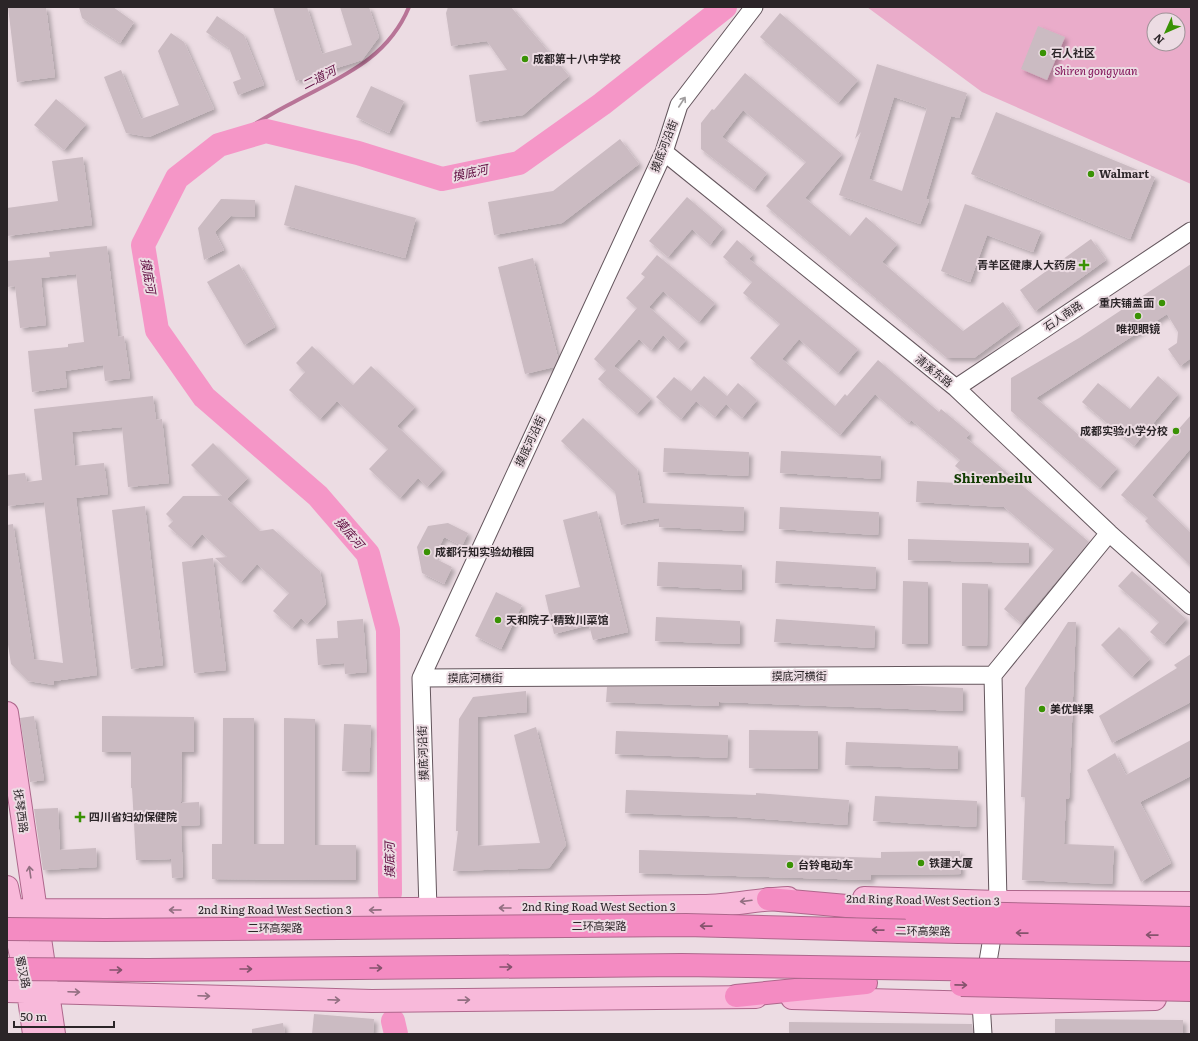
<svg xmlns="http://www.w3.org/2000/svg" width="1198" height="1041" viewBox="0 0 1198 1041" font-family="Literata,'Noto Sans SC',serif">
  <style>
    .green { fill: #eaacca; fill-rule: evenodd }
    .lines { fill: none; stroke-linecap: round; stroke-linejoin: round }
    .stream { stroke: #b87497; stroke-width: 4 }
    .river { stroke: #f596c7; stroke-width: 24 }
    .building { fill: #cbbbc2; fill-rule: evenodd; filter: url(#shadow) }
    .minor-casing { stroke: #64565d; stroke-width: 19 }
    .major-casing { stroke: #ae678c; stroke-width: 24 }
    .highway-casing { stroke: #ae678c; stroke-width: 24 }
    .minor { stroke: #fff; stroke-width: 17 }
    .major { stroke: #f8b9da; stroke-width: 22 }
    .highway { stroke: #f48bc2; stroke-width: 22 }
    .highway-bridge-casing { stroke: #ae678c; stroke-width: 24; stroke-linecap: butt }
    .highway-bridge { stroke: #f48bc2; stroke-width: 22 }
    .oneway { stroke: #a09d9e }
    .oneway2 { stroke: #926f81 }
    .oneway3 { stroke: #85536d }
    .poi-dot { fill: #399204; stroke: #ecdce3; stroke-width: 1.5 }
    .labels { text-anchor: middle; stroke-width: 4; stroke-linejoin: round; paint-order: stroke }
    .poi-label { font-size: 11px; font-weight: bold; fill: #2b2528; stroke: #ecdce3; text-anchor: start }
    .park-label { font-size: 11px; font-style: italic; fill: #83155a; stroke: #ecdce3 }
    .street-label { font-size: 11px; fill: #2b2528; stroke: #ecdce3 }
    .water-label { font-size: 12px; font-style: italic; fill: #5f0c40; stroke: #ecdce3 }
    .quarter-label { font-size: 13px; font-weight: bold; fill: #103b00; stroke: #ecdce3 }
  </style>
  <defs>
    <filter id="shadow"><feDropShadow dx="3.5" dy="3.5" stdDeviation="2" flood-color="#0004"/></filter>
  </defs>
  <rect width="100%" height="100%" fill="#ecdce3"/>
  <path class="green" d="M867,7H1191V184L982,92ZM1154,20H1178V44H1154Z"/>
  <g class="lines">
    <path class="stream" d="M219,145C244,131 268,115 294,102C340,77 387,60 409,7"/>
    <path class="river" d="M390,893L388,630L368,554L318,496L204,397L157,330L143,245L177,178L219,145L266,131L358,153L442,179L519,163L602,104L725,7
      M393,1021L396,1034"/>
  </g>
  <path class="building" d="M8,7H46L55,77L17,82Z
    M79,7H113L134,22L120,43L82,18Z
    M273,7H307L322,54L352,45L340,7H369L379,37L362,60L296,81Z
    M448,7H511L569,76L523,115L476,122L469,75L507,70L487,41L451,46L446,13Z
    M780,13L858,80L838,103L760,37Z
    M217,16L244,35L264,85L238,95L233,82L241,79L229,48L206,32Z
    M1038,26L1065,37L1047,80L1021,69Z
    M171,33L184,42L214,109L149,137L126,133L104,77L121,70L141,119L179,105L158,51Z
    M877,64L967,93L959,118L951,116L926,199L929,200L920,224L839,195L861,132L855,139ZM894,97L927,108L902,191L869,179Z
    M745,73L842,154L805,198L850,236L866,217L897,244L882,262L963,331L1003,302L1019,325L974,358H947L766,206L806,162L743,110L722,137L767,173L754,190L701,149V123L712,109L714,110Z
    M371,86L404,101L389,133L356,117Z
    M56,99L86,124L64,150L34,125Z
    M996,112L1155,177L1130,239L971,174Z
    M620,139L639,164L562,223L494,235L488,202L553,191Z
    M83,157L92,225L7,236V208L58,201L52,161Z
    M295,185L416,218L405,258L284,225Z
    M687,197L723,228L710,245L692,229L668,257L649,241Z
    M221,199L255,200V217L231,216L215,232L224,250L204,260L198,228Z
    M965,204L1041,231L1033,252L987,235L970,282L941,271Z
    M1091,239L1106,260L1035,311L1020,290Z
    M737,240L753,254L749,259L858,349L838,373L799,339L782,359L835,406L845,394L847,396L878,360L939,412L941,409L970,433L966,438L1089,542L1021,623L1004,609L1054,549L1004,507L916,502L917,481L978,484L955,466L960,460L911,420L909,423L875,394L840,435L750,358L780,324L743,293L752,282L723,257Z
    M107,246L118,337L124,336L130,378L105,381L103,365L65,371L67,387L32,392L28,351L68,347V344L84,342L76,274L41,278L46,325L20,328L15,286L7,287V261L50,257L49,252Z
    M657,255L715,303L699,322L663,291L649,307L686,340L678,349L663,335L651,350L639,339L614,366L651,399L637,414L598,379L606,370L594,359L637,308L626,298L645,277L641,274Z
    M533,258L558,358L554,367L525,374L498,267Z
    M239,264L275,327L244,345L207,282Z
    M1191,264V358L1180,366L1168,349L1177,343L1178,332L1167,314L1036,398L1117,468L1100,488L1011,411V378L1079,338Z
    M312,346L353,385L371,366L415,407L397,426L443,470L427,487L418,478L400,498L369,469L388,449L337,401L320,419L289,390L305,372L296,363Z
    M704,376L727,396L738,383L757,400L742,418L726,404L715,417L696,401L681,419L656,397L674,377L691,391Z
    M1158,376L1178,394L1134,446L1082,402L1098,383L1130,409Z
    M153,396L156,420L162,419L169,483L128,487L122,427L72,432L75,466L104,463L108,494L76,498L97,675L54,681V685L28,681L11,664L7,638V525L13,524L34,659L63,663L44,502L7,506V475L25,473L27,482L42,480L34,409Z
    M1191,415V448L1152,495L1191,533V566L1145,521L1148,518L1121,495Z
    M583,418L637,469L643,503L744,507L743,531L659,527V518L621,525L615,492L561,441Z
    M213,443L248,478L227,499L260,531L273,529L320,571L326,604L307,624L301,618L292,628L273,611L289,593L257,564L241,582L215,558L227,557L202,534L191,547L168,526L173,521L166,514L183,496H222L191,465Z
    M664,448L749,452L748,476L663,472Z
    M781,451L881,456L880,479L780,473Z
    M145,506L163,665L131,669L112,510Z
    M780,507L879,512L878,535L779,529Z
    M597,511L628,632L593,640L589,625L554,634L545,595L580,587L563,520Z
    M448,523L468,533L462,546L444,537L434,558L452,567L444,584L422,573L417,547L428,526Z
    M908,539L1029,543V563L908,560Z
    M213,558L226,670L194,673L182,562Z
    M776,561L876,567L875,589L775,583Z
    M658,562L742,565V590L657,586Z
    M1132,571L1186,619L1164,644L1150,632L1159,622L1118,586Z
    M903,581L928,582V644H902Z
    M962,583L988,584L987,646H962Z
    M496,592L522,605L501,649L475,636Z
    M656,617L740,621V644L655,641Z
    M363,619L367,672L345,674L344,663L318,665L316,639L338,638L337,621Z
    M776,619L875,626L874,648L774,642Z
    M1068,622H1076L1069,799H1066L1064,844L1114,846L1112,884L1022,880L1025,797H1021L1025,688Z
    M1119,627L1150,659L1132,677L1101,645Z
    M1191,654V702L1112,743L1099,716L1177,668L1174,665Z
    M900,685L963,688V711L719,702V706L606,702L607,687Z
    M526,691L527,712L478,717V846L540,843L514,735L536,727L566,845L549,868L453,871L458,831H456L459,719L473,697Z
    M34,716L44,780L30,782L20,718Z
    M102,716L194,717V752H182L181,803L199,802L200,825L181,826L183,877L172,878L171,859L136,860L132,788H131V752H102Z
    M223,718H254V844H284V718L315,719V845H356V880L212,879V844H222Z
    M344,724L371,725L369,772L342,771Z
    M749,730L818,731V769L749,768Z
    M616,731L728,735L727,758L615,754Z
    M1191,740V776L1140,802L1171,863L1141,882L1087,770L1115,753L1126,775Z
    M846,742L958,746V769L845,765Z
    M626,790L756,795V793L849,800L847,825L737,817L625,813Z
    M875,796L977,801L976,827L873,821Z
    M58,808L60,850L96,848L97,867L43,870L34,809Z
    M639,850L881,858V852L960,851L961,874L871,875V880L639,873Z
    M314,1014L374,1019L373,1034H312Z
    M1055,1019L1183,1020V1034H1055Z
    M789,1022L972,1024L973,1034H789Z
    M283,1023L285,1034H252V1029Z"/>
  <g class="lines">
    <defs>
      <path id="minor" d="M664,152L956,388L1109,533L1191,606
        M956,388L1191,231
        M421,678L993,675L1109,533
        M428,909L421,678L664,152L679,105L754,7
        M983,1034L981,1003L998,902L993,675"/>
      <path id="major" d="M7,713L54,1034
        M7,887L28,991L34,1034
        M864,898L998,902L1191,903
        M7,910C239,911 470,909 702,906C731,906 759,899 788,898
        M7,991L372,1001L756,997
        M792,998L981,1003L1155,999"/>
      <path id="highway" d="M768,899L914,912
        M736,996L866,983"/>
    </defs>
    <use href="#minor" class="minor-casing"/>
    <use href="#major" class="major-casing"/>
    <use href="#highway" class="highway-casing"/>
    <use href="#minor" class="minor"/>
    <use href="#major" class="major"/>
    <use href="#highway" class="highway"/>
    <defs>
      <path id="highway-bridge" d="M914,912L1191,918
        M7,929L105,930L686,925L958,932L1191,935
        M7,969L148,970L682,965L1191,973
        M961,985L1191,990"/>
    </defs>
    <use href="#highway-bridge" class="highway-bridge-casing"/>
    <use href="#highway-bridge" class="highway-bridge"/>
  </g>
  <defs><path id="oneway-shaft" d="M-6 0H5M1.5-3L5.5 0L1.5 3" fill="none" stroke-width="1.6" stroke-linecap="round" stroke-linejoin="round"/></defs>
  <use class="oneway" href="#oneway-shaft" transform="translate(682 102) rotate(-57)"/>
  <g class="oneway2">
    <use href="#oneway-shaft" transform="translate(30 872) rotate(-98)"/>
    <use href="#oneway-shaft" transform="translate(746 901) rotate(173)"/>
    <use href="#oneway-shaft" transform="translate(505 908) rotate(180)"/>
    <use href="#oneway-shaft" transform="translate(175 910) rotate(180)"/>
    <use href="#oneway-shaft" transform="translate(375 910) rotate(179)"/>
    <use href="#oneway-shaft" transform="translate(74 992) rotate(2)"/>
    <use href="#oneway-shaft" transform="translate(204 996) rotate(2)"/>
    <use href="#oneway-shaft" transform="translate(334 1000) rotate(2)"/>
    <use href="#oneway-shaft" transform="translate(464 1000) rotate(-1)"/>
  </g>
  <g class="oneway3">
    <use href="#oneway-shaft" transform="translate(706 926) rotate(-179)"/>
    <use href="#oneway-shaft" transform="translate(878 930) rotate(-179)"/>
    <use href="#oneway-shaft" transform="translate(1022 933) rotate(-179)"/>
    <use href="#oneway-shaft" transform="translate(1152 935) rotate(-179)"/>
    <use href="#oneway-shaft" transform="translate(506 967)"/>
    <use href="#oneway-shaft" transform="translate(376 968)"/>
    <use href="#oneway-shaft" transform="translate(246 969)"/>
    <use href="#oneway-shaft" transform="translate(116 970)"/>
    <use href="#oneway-shaft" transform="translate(961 985) rotate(1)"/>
  </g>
  <g class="poi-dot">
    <circle cx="1043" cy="53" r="4"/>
    <circle cx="525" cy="59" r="4"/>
    <circle cx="1091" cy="174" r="4"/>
    <path d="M1082 259h4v4h4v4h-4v4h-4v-4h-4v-4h4z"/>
    <circle cx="1162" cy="303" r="4"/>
    <circle cx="1138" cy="316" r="4"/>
    <circle cx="1176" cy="431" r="4"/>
    <circle cx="427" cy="552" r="4"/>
    <circle cx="498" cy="620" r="4"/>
    <circle cx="1042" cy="709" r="4"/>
    <path d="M78 811h4v4h4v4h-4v4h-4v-4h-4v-4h4z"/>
    <circle cx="921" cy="863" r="4"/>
    <circle cx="790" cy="865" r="4"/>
  </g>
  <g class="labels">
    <g class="poi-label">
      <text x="1051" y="57">石人社区</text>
      <text x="533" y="63">成都第十八中学校</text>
      <text x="1099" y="178">Walmart</text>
      <text x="1076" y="269" text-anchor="end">青羊区健康人大药房</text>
      <text x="1154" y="307" text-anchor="end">重庆铺盖面</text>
      <text x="1138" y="333" text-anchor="middle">唯视眼镜</text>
      <text x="1168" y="435" text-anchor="end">成都实验小学分校</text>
      <text x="435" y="556">成都行知实验幼稚园</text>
      <text x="506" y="624">天和院子·精致川菜馆</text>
      <text x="1050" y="713">美优鲜果</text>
      <text x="89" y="821">四川省妇幼保健院</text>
      <text x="929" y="867">铁建大厦</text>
      <text x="798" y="869">台铃电动车</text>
    </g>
    <g class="park-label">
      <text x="1096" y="75">Shiren gongyuan</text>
    </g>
    <g class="street-label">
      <text transform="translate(664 146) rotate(-69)" y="4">摸底河沿街</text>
      <text transform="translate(1063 316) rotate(-34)" y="4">石人南路</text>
      <text transform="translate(934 371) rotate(39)" y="4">清溪东路</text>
      <text transform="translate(530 441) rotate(-65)" y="4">摸底河沿街</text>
      <text x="799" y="680">摸底河横街</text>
      <text x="475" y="682">摸底河横街</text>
      <text transform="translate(423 753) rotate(-92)" y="4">摸底河沿街</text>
      <text transform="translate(21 811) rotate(82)" y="4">抚琴西路</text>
      <text transform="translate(923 900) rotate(1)" y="4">2nd Ring Road West Section 3</text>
      <text x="599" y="911">2nd Ring Road West Section 3</text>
      <text x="275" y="914">2nd Ring Road West Section 3</text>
      <text x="599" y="930">二环高架路</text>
      <text x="275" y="932">二环高架路</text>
      <text transform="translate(923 931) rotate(1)" y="4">二环高架路</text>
      <text transform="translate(23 972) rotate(78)" y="4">蜀汉路</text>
    </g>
    <g class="water-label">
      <text transform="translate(319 78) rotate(-27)" y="4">二道河</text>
      <text transform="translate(470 173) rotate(-12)" y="4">摸底河</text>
      <text transform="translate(148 276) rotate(80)" y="4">摸底河</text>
      <text transform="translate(349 533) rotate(49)" y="4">摸底河</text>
      <text transform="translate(390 860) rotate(-91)" y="4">摸底河</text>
    </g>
    <g class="quarter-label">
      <text x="993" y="483">Shirenbeilu</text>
    </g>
  </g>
  <rect width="1198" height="1041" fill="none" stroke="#2b2528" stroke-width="16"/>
  <g transform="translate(1166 32) rotate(225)"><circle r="19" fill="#ecdce3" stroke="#9f9398"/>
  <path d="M0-3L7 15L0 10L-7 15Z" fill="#399204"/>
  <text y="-6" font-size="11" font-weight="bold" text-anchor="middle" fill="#2b2528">N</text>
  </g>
  <path d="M14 1021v6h100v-6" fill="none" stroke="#2b2528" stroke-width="2"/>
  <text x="20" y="1021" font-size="12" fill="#2b2528" stroke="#ecdce3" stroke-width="3" paint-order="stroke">50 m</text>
</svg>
